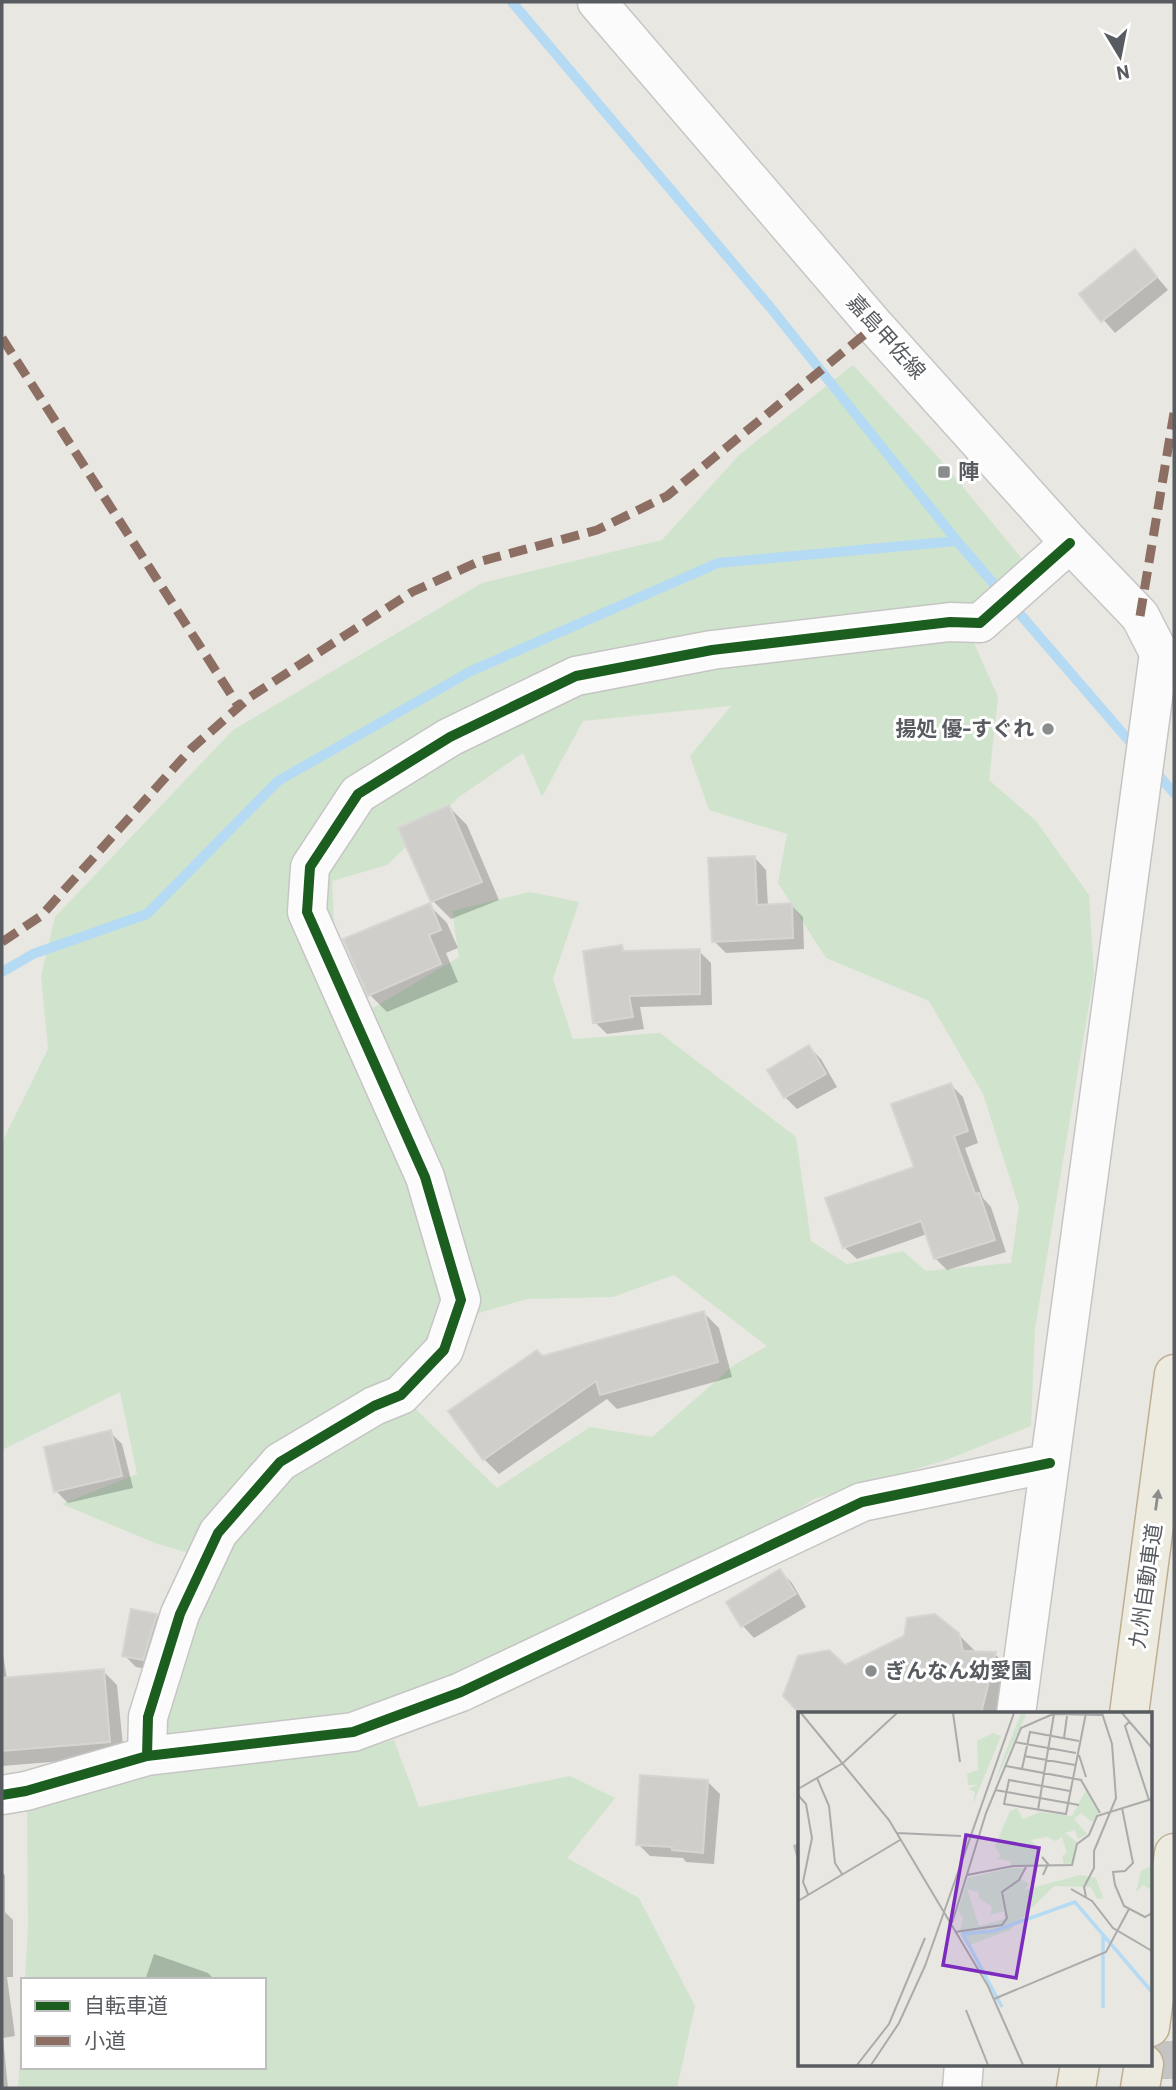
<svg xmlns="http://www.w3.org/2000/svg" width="1176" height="2090" viewBox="0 0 1176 2090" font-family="Barlow,'Noto Sans JP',sans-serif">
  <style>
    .green { fill: #d0e4cd; fill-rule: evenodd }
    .shadow { fill: #0003 }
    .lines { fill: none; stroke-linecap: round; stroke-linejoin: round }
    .stream { stroke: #b5daf4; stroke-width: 10 }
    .building { fill: #cfcecb; stroke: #d7d5d2; stroke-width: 2 }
    .minor-tunnel { stroke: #c4c4c2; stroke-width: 38; stroke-dasharray: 38 19; stroke-linecap: butt }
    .minor-casing { stroke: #c5c5c4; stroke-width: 41 }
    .secondary-casing { stroke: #c5c6c5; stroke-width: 41 }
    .motorway-casing { stroke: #beaf91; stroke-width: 41 }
    .minor { stroke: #fcfbfb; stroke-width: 38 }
    .secondary { stroke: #fcfbfb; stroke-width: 38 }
    .motorway { stroke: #edeadf; stroke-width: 38 }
    .quiet { stroke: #8d6e63; stroke-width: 9; stroke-dasharray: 18 9; stroke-linecap: butt }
    .cycleway-casing { stroke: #fff; stroke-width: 15 }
    .cycleway { stroke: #1b5e20; stroke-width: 10 }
    .oneway { fill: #8c8e8c }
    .poi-dot { fill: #8a8d8e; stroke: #fff; stroke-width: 2.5 }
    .labels { text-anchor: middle; stroke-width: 6; stroke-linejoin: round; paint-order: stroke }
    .street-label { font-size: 21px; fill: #585c60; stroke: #fff }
    .poi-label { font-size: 21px; font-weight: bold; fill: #585c60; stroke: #fff; text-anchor: start }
    .inset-river { fill: none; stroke: #b5daf4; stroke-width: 3.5 }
    .inset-road { fill: none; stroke: #aaabaa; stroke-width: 2 }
    .view { fill: #7b2cbf; fill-opacity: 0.15; stroke: #7b2cbf; stroke-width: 3.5 }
    .inset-edge { fill: none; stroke: #585c60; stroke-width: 3.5 }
  </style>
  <rect width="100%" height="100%" fill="#e8e7e2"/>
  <path class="green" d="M853,365L939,458L1023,560L969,632L998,697L989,780L1036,821L1089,895L1094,975L1035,1329L1031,1426L946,1460L814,1499L735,1549L545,1639L380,1704L256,1733L177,1739L155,1731L218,1562L155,1543L62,1504L137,1474L120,1392L2,1450V1142L48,1049L41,976L55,917L233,730L482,583L662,540L740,454ZM731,706L690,756L709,810L787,834L778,883L826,958L929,1001L983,1094L1019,1207L1011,1263L926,1271L903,1251L847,1264L811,1241L796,1137L660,1033L573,1039L553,979L579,902L530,892L452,911L459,957L373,1008L296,936L334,920L332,881L387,865L459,797L523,753L542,797L583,721ZM674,1275L767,1346L734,1365L652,1437L590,1427L497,1488L401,1395L472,1315L527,1299L613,1297Z
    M394,1740L419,1807L570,1776L615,1798L567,1858L639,1898L695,2006L677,2088H18L23,2009V2067H264V1980H25L28,1927L27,1800L135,1772L349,1752Z"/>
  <path class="shadow" d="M1146,264L1168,290L1115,333L1081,294Z
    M449,807L467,825L499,900L451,919L433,901Z
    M754,857L766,870L768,906L791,905L803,917L804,949L726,953L714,941Z
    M429,905L447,923L458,948L446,953L458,982L387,1012L370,995Z
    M621,947L627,953L699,951L711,963L712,1005L640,1007L644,1029L607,1034L595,1022Z
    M809,1047L821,1059L837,1087L797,1109L785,1097Z
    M951,1085L963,1097L978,1143L965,1148L983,1198L991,1207L1006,1252L947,1270L935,1258L927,1234L857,1259L844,1247L916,1168Z
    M704,1313L719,1328L732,1377L617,1409L607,1399L499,1474L484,1459L543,1358Z
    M110,1432L122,1444L133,1488L68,1503L56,1491Z
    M780,1571L792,1583L806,1607L754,1638L743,1626L728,1603Z
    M156,1615L168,1627L155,1671L136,1667L124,1655Z
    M958,1634L977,1653L995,1654L1016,1675L1007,1714H803L845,1667Z
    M2,1648L7,1679L103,1671L117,1685L124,1756L2,1766V1775Z
    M708,1782L720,1794L714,1864L686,1862L683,1858L650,1856L638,1844Z
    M800,1843V1870L793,1845Z
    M2,1872L5,1875V1912L13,1920V1977H7L15,2036L3,2038L8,2088H2Z
    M154,1954L208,1973L215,1980H145Z"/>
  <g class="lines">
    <path class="stream" d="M512,2L770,307L957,541
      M1152,768L1174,793
      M2,972L33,954L147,914L278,781L471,671L718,563L957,541L1137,750"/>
  </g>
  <path class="building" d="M1135,249L1157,277L1101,322L1079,294Z
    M449,805L482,882L431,902L398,828Z
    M755,856L757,905L792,903L793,938L712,942L708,858Z
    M430,903L441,930L429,935L441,964L368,996L343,939Z
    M622,945L623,951L700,949V994L629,996L633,1017L593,1023L583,951Z
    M809,1045L826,1074L784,1098L767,1070Z
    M951,1083L968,1131L954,1136L975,1194L979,1193L995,1240L934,1259L921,1221L843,1248L825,1198L914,1167L891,1104Z
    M704,1311L718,1362L600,1395L596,1381L483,1460L448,1411L537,1350L542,1356Z
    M111,1430L122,1476L54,1492L44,1447Z
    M780,1569L796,1594L741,1627L726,1602Z
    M131,1609L157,1614L143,1660L122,1656Z
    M935,1614L959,1633L963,1651L996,1652L981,1714H800L783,1696L798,1656L829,1650L845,1665L904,1636L907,1618Z
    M104,1669L110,1742L2,1751V1678Z
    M640,1775L708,1780L703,1853L672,1850V1847L636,1845Z"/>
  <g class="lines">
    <path class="minor-tunnel" d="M1150,2060H1174"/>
    <defs>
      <path id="minor" d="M1016,1714L1159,653
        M147,1756L148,1717L180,1614L218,1533L280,1462L374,1406L401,1395L444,1350L461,1300L425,1177L307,912L310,867L358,794L450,737L576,676L712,650L950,622L980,623L1070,543
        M2,1795L26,1791L147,1756L353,1732L461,1692L862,1502L1050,1463
        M962,2088L964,2064"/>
      <path id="secondary" d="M597,2L875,326L1070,543L1140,616L1159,653L1174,671"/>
      <path id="motorway" d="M1129,1714L1174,1374
        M1150,2027L1174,1853
        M1076,2088L1080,2064
        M1140,2088L1144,2064"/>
    </defs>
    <use href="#minor" class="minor-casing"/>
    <use href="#secondary" class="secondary-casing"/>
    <use href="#motorway" class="motorway-casing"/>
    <use href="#minor" class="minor"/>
    <use href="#secondary" class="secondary"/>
    <use href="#motorway" class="motorway"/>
    <path class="quiet" d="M2,338L239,707
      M1140,616L1174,413
      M2,942L41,916L191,749L250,697L412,592L478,562L597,530L667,496L875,326"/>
    <defs>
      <path id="cycleway" d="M147,1756L148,1717L180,1614L218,1533L280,1462L374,1406L401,1395L444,1350L461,1300L425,1177L307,912L310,867L358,794L450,737L576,676L712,650L950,622L980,623L1070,543
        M2,1795L26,1791L147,1756L353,1732L461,1692L862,1502L1050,1463"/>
    </defs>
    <use href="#cycleway" class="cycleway-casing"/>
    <use href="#cycleway" class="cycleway"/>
  </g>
  <defs><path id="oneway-solid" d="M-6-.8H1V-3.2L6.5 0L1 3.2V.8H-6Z" transform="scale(1.75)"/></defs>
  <use class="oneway" href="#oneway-solid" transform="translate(1157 1500) rotate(-82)"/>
  <g class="poi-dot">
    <rect x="937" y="465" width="14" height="14" rx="3.5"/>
    <circle cx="1048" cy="729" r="7"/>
    <circle cx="871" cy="1671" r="7"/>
  </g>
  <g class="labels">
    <g class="street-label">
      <text transform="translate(886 337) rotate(48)" y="7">嘉島甲佐線</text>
      <text transform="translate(1146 1586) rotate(-82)" y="7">九州自動車道</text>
    </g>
    <g class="poi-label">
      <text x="958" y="479">陣</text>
      <text x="1034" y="736" text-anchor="end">揚処 優-すぐれ</text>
      <text x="885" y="1678">ぎんなん幼愛園</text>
    </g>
  </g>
  <g transform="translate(798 1712)">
    <rect width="354" height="354" fill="#e8e7e2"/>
    <path d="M223,1H229L196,72L206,44ZM195,21L203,24L175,92L177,80L170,77L180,73H170L169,62L180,58L179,29ZM288,78L301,102L294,110L283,101L276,107L289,122L280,127L277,118L267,121L279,130L276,150L266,153L264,144L269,141L264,125L257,129L249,125L233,128L240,135L236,154L213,153L212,149L199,147L203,144L197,134L212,99L219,96L225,107L242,100L274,104ZM353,154V178L345,173L338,180L343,159ZM213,156H226L222,166L231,172L226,178L282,163L298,166L305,186L299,187L293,175L256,174L212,218L169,234L161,220L165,207L160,198L170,166ZM169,177L181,180V186L194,195L192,203L206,199L207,207L181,214Z" fill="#d0e4cd" fill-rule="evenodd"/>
    <path class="inset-river" d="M164,222L196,219L277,190L354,280M165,222L204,295M305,224V296"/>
    <path class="inset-road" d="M3,1L91,108L190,274L225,353M155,1L162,50M324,1L354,36M331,10L327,14L351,88M266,26L269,4M217,30L278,41M281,43L288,65M226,44L277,53M208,54L283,68L302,101M224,57L232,20L281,29M19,66L31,94L37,151L44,162M0,77L45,51L99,1M197,78L281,93M272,79L211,68L206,92L268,102L288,1M0,83L8,92L14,126L5,170L10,182M324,96L335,151L327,159L315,160L317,173L326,194L347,205L354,201M240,98L256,2M99,121L163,124M244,145L250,152L245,163M169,163L215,154L274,153L279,132L291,123L299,104L354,87M273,177L294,189L315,216L354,239M288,185L286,175L296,156V139L318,86L314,32L304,1M0,189L102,128M154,211L188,101L223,16L255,2L304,3M157,220L204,213L209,206L204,180L221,168L228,155M196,287L308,240L331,197M168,298L190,353M59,353L91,312L127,226M73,353L101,311L127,254L216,1"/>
    <path class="view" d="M168,123L241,136L218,266L145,253Z"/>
    <rect width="354" height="354" class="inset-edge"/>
  </g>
  <rect width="1176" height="2090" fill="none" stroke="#585c60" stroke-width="7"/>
  <rect x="21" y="1978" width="245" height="91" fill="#ffffff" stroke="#bcbebf" stroke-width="2"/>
  <rect x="35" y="2001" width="35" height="10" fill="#1b5e20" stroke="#bcbebf" stroke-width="2"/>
  <text x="84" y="2013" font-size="21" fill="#585c60">自転車道</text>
  <rect x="35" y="2036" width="35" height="10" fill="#8d6e63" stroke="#bcbebf" stroke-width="2"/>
  <text x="84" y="2048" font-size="21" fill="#585c60">小道</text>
  <g transform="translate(1120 56) rotate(170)" stroke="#ffffff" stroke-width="5" paint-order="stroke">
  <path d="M0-5L12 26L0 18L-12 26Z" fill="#585c60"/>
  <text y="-10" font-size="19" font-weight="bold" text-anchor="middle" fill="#585c60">N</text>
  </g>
</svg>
